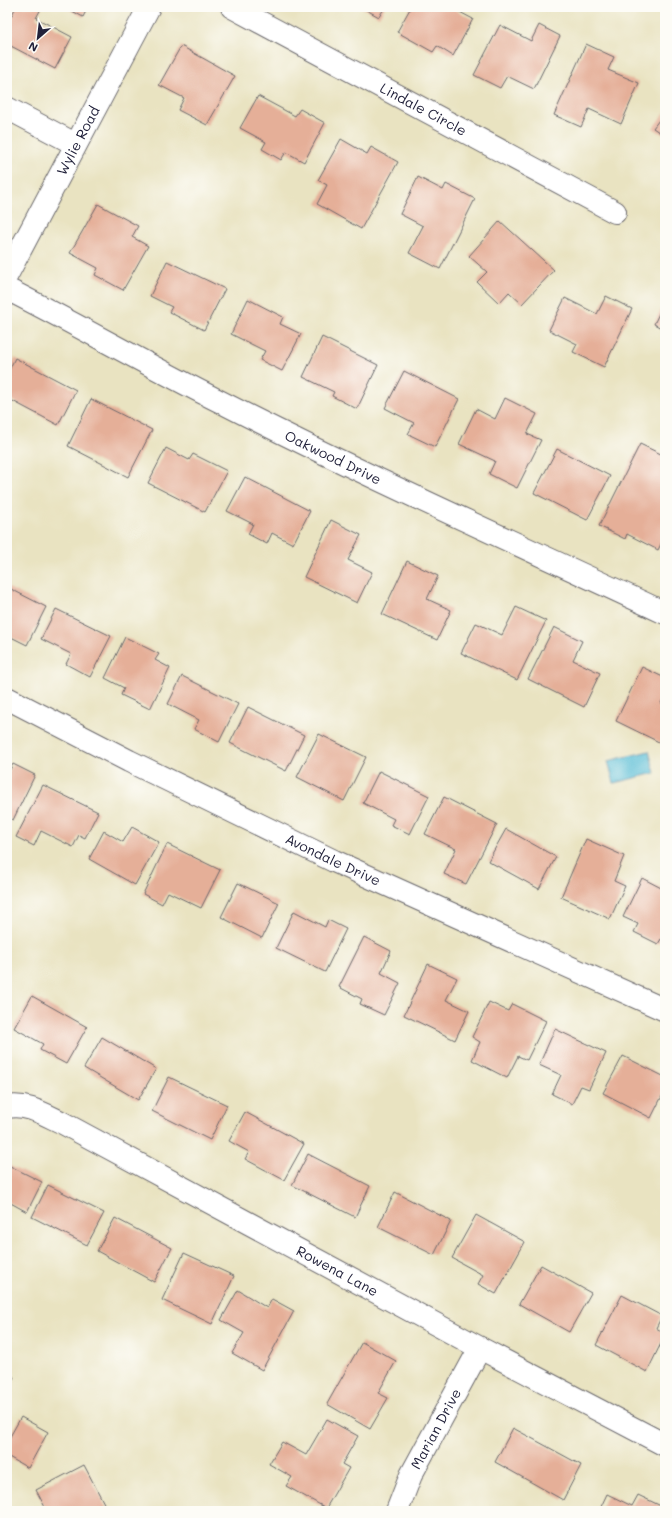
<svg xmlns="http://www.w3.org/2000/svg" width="672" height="1518" viewBox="0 0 672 1518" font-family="Mali,sans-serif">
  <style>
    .water { fill: #58bdd6; stroke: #3d7088 }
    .building { fill: #e5af98 }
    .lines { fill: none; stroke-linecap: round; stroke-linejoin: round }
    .minor-casing { stroke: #68666a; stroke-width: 24 }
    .minor { stroke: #fff; stroke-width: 22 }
    .labels { text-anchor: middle; stroke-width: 3; stroke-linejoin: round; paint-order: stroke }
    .street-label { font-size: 14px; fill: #22223b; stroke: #fdfcf7 }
  </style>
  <rect width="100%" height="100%" fill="#fdfcf7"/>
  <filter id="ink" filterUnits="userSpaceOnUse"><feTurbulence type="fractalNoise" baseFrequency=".025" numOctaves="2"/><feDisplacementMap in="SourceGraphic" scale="8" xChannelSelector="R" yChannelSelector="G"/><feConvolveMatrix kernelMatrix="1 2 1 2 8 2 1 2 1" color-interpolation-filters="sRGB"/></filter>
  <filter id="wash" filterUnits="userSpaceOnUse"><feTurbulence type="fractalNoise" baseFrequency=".012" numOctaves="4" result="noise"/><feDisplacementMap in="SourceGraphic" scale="16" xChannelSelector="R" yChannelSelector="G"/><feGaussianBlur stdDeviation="0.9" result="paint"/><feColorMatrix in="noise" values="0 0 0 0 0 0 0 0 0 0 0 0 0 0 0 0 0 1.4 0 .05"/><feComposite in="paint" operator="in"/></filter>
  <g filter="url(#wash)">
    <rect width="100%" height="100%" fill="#e9e3c1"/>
    <path class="water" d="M649,751L655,773L614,783L608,761Z"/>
    <g id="blocks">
      <path class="building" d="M16,7H42L36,18L72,37L55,69L7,44V24Z
        M65,7H88L83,17Z
        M361,7H385L379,17Z
        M411,7H455L454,9L473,19L453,56L437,46L433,52L397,32Z
        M500,25L531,41L539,25L560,36L534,89L507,76L500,88L474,75Z
        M586,44L614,57L608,70L639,83L621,124L589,109L581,127L554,115Z
        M181,46L235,76L207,125L178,110L184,98L159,85Z
        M258,96L295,116L300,109L325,123L304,162L286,152L281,160L262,149L266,142L240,128Z
        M665,112V136L653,128Z
        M341,139L367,154L371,147L398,162L361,229L317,204L327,185L318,180Z
        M418,177L443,190L446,184L475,199L440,269L409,253L423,226L400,214Z
        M98,204L138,226L132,237L148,246L123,290L95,275L98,268L70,253Z
        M500,221L554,270L522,304L509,292L499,303L477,282L487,272L469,256Z
        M167,261L225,289L204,330L169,312L172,307L150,296Z
        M606,296L632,309L604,367L573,352L577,344L549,330L565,298L597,314Z
        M248,299L283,317L280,324L301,334L282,371L260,360L265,351L231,334Z
        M665,301V330L654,324Z
        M322,337L378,365L357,409L332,396L334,392L303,377Z
        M15,358L76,390L58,425L7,398V374Z
        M404,371L459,399L435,447L408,434L414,423L385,408Z
        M505,398L537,414L527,434L541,440L517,488L489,474L495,461L459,444L476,409L495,419Z
        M91,399L152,430L128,477L68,446Z
        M640,444L665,456V536L658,550L627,534L625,539L599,526Z
        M166,448L189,460L193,454L227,471L205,512L148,483Z
        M557,449L610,476L587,520L534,493Z
        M245,477L310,511L293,544L272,533L267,544L248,534L253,524L227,511Z
        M331,520L361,535L348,560L372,572L357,603L304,577Z
        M407,561L438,576L427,599L451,610L437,640L382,614Z
        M7,587L46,607L27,645L7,635Z
        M516,607L546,621L517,680L461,653L476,623L502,635Z
        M56,609L111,636L90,677L66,664L71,654L41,639Z
        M554,627L582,641L573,660L600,673L584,707L528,679Z
        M125,637L159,654L155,660L170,668L150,709L121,695L124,688L105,678Z
        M642,667L665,678V695L661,703L665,705V745L616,721Z
        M182,676L238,704L219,742L194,729L199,720L168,704Z
        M248,707L304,735L286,771L230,743Z
        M319,734L366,757L344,801L297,777Z
        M13,764L35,775L13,820L7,817V775Z
        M379,771L429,796L410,834L391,825L394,819L363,803Z
        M43,785L98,812L85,838L79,835L73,847L41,831L34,846L16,837Z
        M444,797L497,824L466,884L444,874L456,849L425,834Z
        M132,827L159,842L135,885L89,859L104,831L123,842Z
        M506,829L556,857L539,889L488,861Z
        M586,839L624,856L614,881L625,886L610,919L561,897Z
        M167,844L220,870L201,908L168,892L162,904L143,894Z
        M642,878L665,890V941L661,939L658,944L634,932L638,924L623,917Z
        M238,883L279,903L262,938L221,917Z
        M294,911L325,927L328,920L346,929L325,972L276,948Z
        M364,937L391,951L381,973L400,983L384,1015L360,1004L362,999L339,987Z
        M428,964L457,978L446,1000L469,1011L455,1040L404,1015Z
        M32,996L87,1027L66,1064L40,1050L43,1044L14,1028Z
        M489,1002L508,1011L512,1004L546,1021L527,1060L518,1056L507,1078L472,1060L480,1042L472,1037Z
        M555,1029L606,1053L589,1089L581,1086L572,1104L552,1094L561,1075L539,1065Z
        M102,1037L156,1069L138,1100L84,1068Z
        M623,1056L665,1077V1090L651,1118L603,1093Z
        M169,1077L227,1105L210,1140L152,1111Z
        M245,1112L304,1144L284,1180L245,1159L249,1152L229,1141Z
        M308,1154L370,1186L355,1217L292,1185Z
        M8,1165L42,1182L27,1212L7,1201Z
        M48,1185L104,1213L87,1245L32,1217Z
        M395,1192L451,1221L434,1255L378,1227Z
        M476,1215L525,1242L496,1294L478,1284L483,1275L452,1258Z
        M115,1218L172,1248L154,1282L97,1251Z
        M184,1253L234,1276L212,1324L162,1300Z
        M541,1265L591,1293L569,1332L519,1304Z
        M238,1290L267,1308L272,1299L294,1311L262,1370L232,1353L244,1333L221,1320Z
        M622,1295L662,1316L656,1328L665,1333V1335L647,1372L596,1345Z
        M362,1342L396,1361L378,1393L388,1398L370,1429L327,1404Z
        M7,1366L14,1378L7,1383Z
        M21,1417L48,1432L28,1468L7,1456V1442Z
        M327,1419L358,1436L342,1464L349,1468L326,1508L286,1486L292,1477L269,1464L282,1442L306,1455Z
        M513,1428L581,1465L563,1500L495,1462Z
        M84,1465L108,1511H47L36,1490Z
        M607,1494L632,1506L638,1495L661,1506L658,1511H599Z"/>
    </g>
  </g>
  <g filter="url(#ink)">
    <use href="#blocks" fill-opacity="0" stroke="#68666a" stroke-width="1"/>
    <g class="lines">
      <defs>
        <g id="minor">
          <path id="s1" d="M232,7L615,212"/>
          <path d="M7,108L75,144"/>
          <path id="s2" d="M7,275L149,7"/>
          <path id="s3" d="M7,289C78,325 147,365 219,401C365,476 516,543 665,613"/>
          <path id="s4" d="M7,698L129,761L334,861L665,1010"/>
          <path id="s5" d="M7,1107C26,1103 44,1114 61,1122L480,1348L665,1445"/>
          <path id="s6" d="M397,1511L411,1475L480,1348"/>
        </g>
      </defs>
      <use href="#minor" class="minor-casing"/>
      <use href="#minor" class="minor"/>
    </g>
  </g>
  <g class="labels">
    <g class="street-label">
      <text dy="5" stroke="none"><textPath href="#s1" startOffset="217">Lindale Circle</textPath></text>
      <text dy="5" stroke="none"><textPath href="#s2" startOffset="152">Wylie Road</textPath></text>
      <text dy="5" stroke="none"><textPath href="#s3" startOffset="367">Oakwood Drive</textPath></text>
      <text dy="5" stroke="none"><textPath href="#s4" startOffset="364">Avondale Drive</textPath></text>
      <text dy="5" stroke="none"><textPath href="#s5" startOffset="371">Rowena Lane</textPath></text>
      <text dy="5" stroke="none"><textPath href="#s6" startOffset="91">Marian Drive</textPath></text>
    </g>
  </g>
  <rect width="672" height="1518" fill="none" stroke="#fdfcf7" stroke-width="24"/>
  <g transform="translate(38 38) rotate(208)" stroke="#fdfcf7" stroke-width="3" paint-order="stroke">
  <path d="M0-3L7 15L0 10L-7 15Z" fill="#22223b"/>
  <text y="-6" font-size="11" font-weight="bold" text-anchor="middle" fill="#22223b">N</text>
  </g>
</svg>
